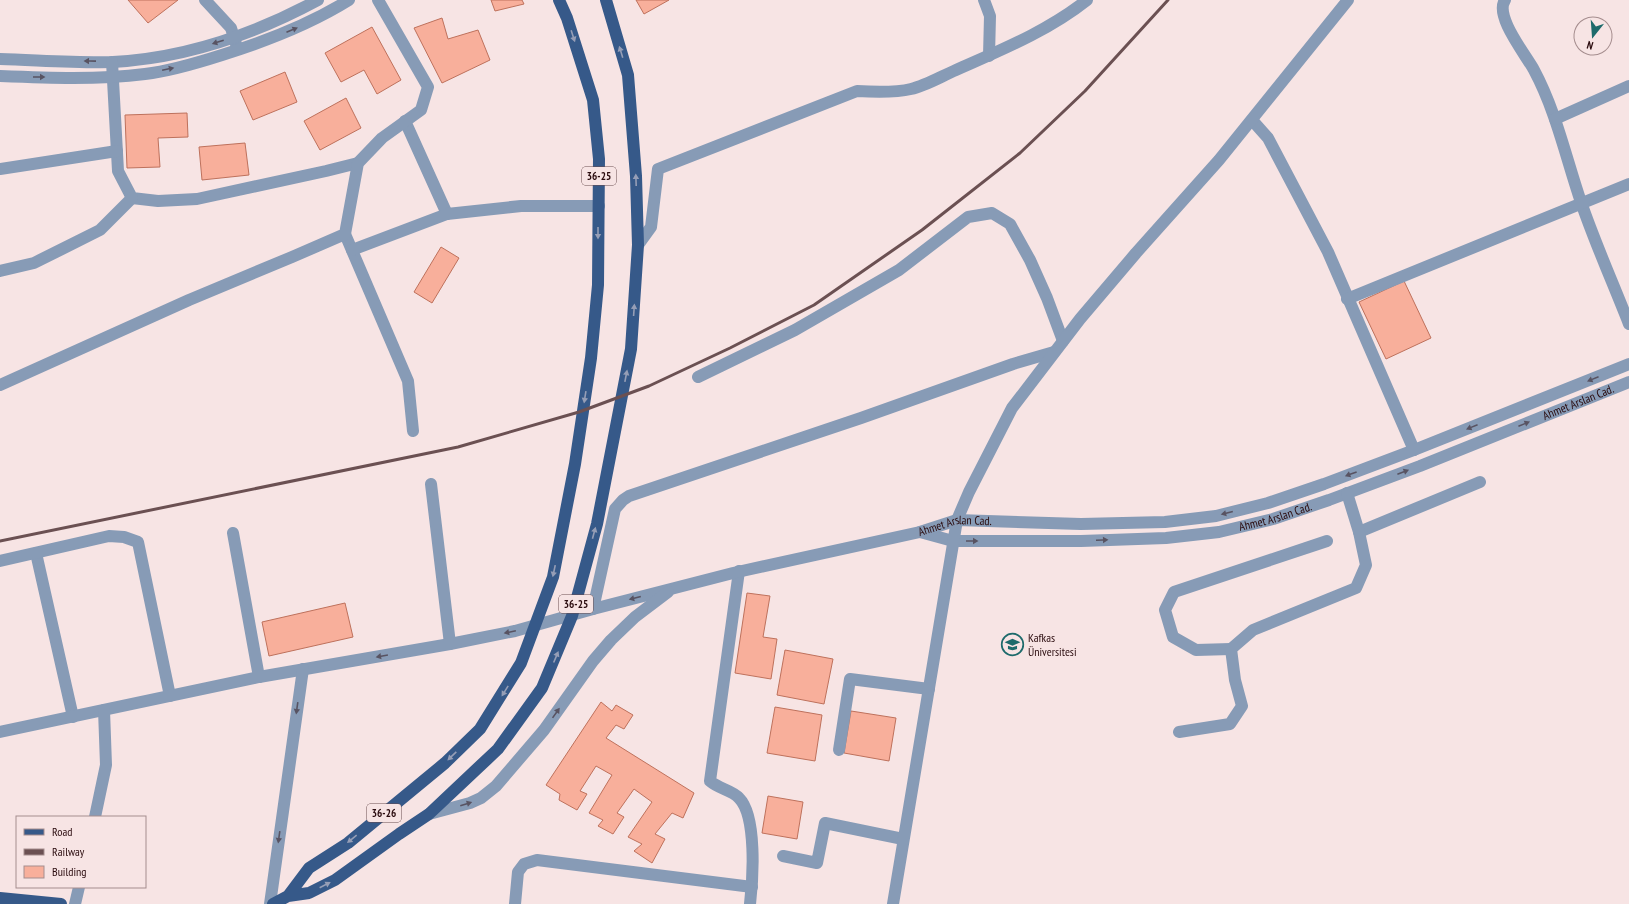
<svg xmlns="http://www.w3.org/2000/svg" width="1629" height="904" viewBox="0 0 1629 904" font-family="'PT Sans Narrow',sans-serif">
  <style>
    .building { fill: #f8af9b; stroke: #be715c }
    .lines { fill: none; stroke-linecap: round; stroke-linejoin: round }
    .minor { stroke: #879bb6; stroke-width: 12 }
    .major { stroke: #365989; stroke-width: 12 }
    .rail { stroke: #6b5052; stroke-width: 3 }
    .oneway { fill: #585362 }
    .oneway2 { fill: #969eb6 }
    .labels { text-anchor: middle; stroke-width: 3.5; stroke-linejoin: round; paint-order: stroke }
    .shield { fill: #f7e4e4; stroke: #684c4e; stroke-width: 1 }
    .shield-label { font-size: 11px; font-weight: bold; fill: #2a0b0e }
    .street-label { font-size: 12px; fill: #2a0b0e; stroke: #f7e4e4 }
    .poi-label { font-size: 12px; fill: #2a0b0e; stroke: #f7e4e4; text-anchor: start }
  </style>
  <rect width="100%" height="100%" fill="#f7e4e4"/>
  <path class="building" d="M128,0H178L148,23Z
    M491,0H522L524,4L495,11Z
    M636,0H669L644,14Z
    M442,18L448,39L478,30L490,60L442,83L414,28Z
    M372,27L401,80L377,94L364,70L341,82L325,53Z
    M285,72L297,102L253,120L240,91Z
    M346,98L361,128L320,150L304,121Z
    M187,113L188,137L158,138L160,167L127,168L125,115Z
    M245,143L249,175L202,180L199,147Z
    M441,247L459,258L432,303L414,292Z
    M1404,281L1431,338L1386,359L1359,302Z
    M747,593L770,596L763,637L777,639L771,679L735,673Z
    M345,603L353,637L269,656L262,622Z
    M785,650L833,659L824,704L777,695Z
    M601,702L612,711L616,705L633,715L624,729L616,725L606,738L694,793L683,818L672,813L655,834L665,839L652,863L634,851L642,844L628,837L652,802L634,789L617,813L624,817L613,834L598,826L603,820L589,813L612,775L596,766L580,791L587,794L577,810L559,800L560,794L546,785Z
    M775,707L822,715L815,761L767,753Z
    M851,711L896,718L889,761L844,753Z
    M768,796L803,802L797,839L762,833Z"/>
  <g class="lines">
    <g class="minor">
      <path d="M205,0L231,28L236,44"/>
      <path d="M984,0L990,16L989,56"/>
      <path d="M1505,0C1494,16 1526,55 1534,70C1556,111 1566,158 1581,202C1595,243 1613,283 1629,324"/>
      <path d="M0,59C37,60 75,63 113,62C185,58 255,34 318,0"/>
      <path d="M112,62L118,171L132,198L158,201L197,199L326,171L358,163"/>
      <path d="M0,76C48,78 98,80 145,74C171,71 197,63 222,55C267,41 309,25 349,0"/>
      <path d="M1555,119L1629,86"/>
      <path d="M1252,120L1268,138L1328,252L1414,450"/>
      <path d="M405,121L447,214"/>
      <path d="M0,169L117,151"/>
      <path d="M345,234L408,381L413,431"/>
      <path d="M638,245L651,227L658,169L857,91C874,92 894,93 911,89C925,86 942,76 956,70C1001,50 1048,31 1087,0"/>
      <path d="M352,250L447,214L521,206H599"/>
      <path d="M0,271L34,263L100,230L132,198"/>
      <path d="M1347,299L1629,184"/>
      <path d="M698,377L795,330L899,270L968,217L992,213L1010,224L1030,260L1047,298L1063,341"/>
      <path d="M0,385L189,300L292,257L345,234L358,163L382,138L421,110L428,87L378,0"/>
      <path d="M431,484L450,644"/>
      <path id="s1" d="M920,532L953,541H1081L1166,538L1219,532L1273,519L1329,500L1420,466L1629,382"/>
      <path d="M1359,532L1480,482"/>
      <path d="M233,533L259,677"/>
      <path d="M36,553L73,717"/>
      <path d="M0,561L109,536L124,537L138,542L170,696"/>
      <path d="M739,571L710,781C719,789 732,790 739,798C757,816 753,879 750,904"/>
      <path d="M593,609L615,509L623,500L629,496L861,418L1013,364L1054,352"/>
      <path d="M1231,649L1196,650L1173,637L1165,610L1174,592L1327,541"/>
      <path id="s2" d="M0,732L259,677L450,644L515,631L593,609L733,573L920,532L957,520L1081,524L1165,522L1216,516L1268,503L1324,484L1414,450L1629,364"/>
      <path d="M1179,732L1230,724L1242,706L1235,680L1231,649L1253,630L1356,588L1366,565L1359,532L1347,493"/>
      <path d="M839,750L850,679L929,689"/>
      <path d="M429,814L470,803L481,798L496,786L544,730L593,661L611,640L635,617L668,592"/>
      <path d="M95,817L106,765L104,710"/>
      <path d="M783,856L817,863L825,823L903,839"/>
      <path d="M75,904L79,887"/>
      <path d="M270,904L303,669"/>
      <path d="M515,904L518,872L524,864L537,860L752,887"/>
      <path d="M893,904L957,520L969,492L1012,408L1080,319L1136,253L1219,160L1348,0"/>
    </g>
    <path class="major" d="M288,896L309,868L348,843L445,763L480,729L521,663L553,577L575,464L591,358L598,285L599,159L593,100L567,18L559,0
      M0,898L61,904
      M273,904L288,896L309,893L335,880L399,834L429,814L498,749L542,688L572,616L597,524L631,349L638,245L636,176L628,75L606,0"/>
    <path class="rail" d="M0,541L458,447L579,412L649,386L730,348L814,305L922,230L1020,153L1085,91L1168,0"/>
  </g>
  <defs><path id="oneway-solid" d="M-6-.8H1V-3.2L6.5 0L1 3.2V.8H-6Z"/></defs>
  <g class="oneway">
    <use href="#oneway-solid" transform="translate(292 30) rotate(-23)"/>
    <use href="#oneway-solid" transform="translate(218 42) rotate(163)"/>
    <use href="#oneway-solid" transform="translate(90 61) rotate(-179)"/>
    <use href="#oneway-solid" transform="translate(168 69) rotate(-12)"/>
    <use href="#oneway-solid" transform="translate(39 77)"/>
    <use href="#oneway-solid" transform="translate(1593 379) rotate(158)"/>
    <use href="#oneway-solid" transform="translate(1524 424) rotate(-22)"/>
    <use href="#oneway-solid" transform="translate(1472 427) rotate(158)"/>
    <use href="#oneway-solid" transform="translate(1403 472) rotate(-21)"/>
    <use href="#oneway-solid" transform="translate(1351 474) rotate(160)"/>
    <use href="#oneway-solid" transform="translate(1227 513) rotate(166)"/>
    <use href="#oneway-solid" transform="translate(1102 540) rotate(-2)"/>
    <use href="#oneway-solid" transform="translate(972 541)"/>
    <use href="#oneway-solid" transform="translate(635 598) rotate(166)"/>
    <use href="#oneway-solid" transform="translate(510 632) rotate(168)"/>
    <use href="#oneway-solid" transform="translate(382 656) rotate(170)"/>
    <use href="#oneway-solid" transform="translate(297 708) rotate(98)"/>
    <use href="#oneway-solid" transform="translate(556 713) rotate(-55)"/>
    <use href="#oneway-solid" transform="translate(466 804) rotate(-17)"/>
    <use href="#oneway-solid" transform="translate(279 837) rotate(98)"/>
  </g>
  <g class="oneway2">
    <use href="#oneway-solid" transform="translate(573 36) rotate(72)"/>
    <use href="#oneway-solid" transform="translate(621 52) rotate(-107)"/>
    <use href="#oneway-solid" transform="translate(636 180) rotate(-92)"/>
    <use href="#oneway-solid" transform="translate(598 233) rotate(90)"/>
    <use href="#oneway-solid" transform="translate(634 310) rotate(-86)"/>
    <use href="#oneway-solid" transform="translate(626 376) rotate(-79)"/>
    <use href="#oneway-solid" transform="translate(585 397) rotate(99)"/>
    <use href="#oneway-solid" transform="translate(594 533) rotate(-75)"/>
    <use href="#oneway-solid" transform="translate(554 571) rotate(102)"/>
    <use href="#oneway-solid" transform="translate(556 657) rotate(-67)"/>
    <use href="#oneway-solid" transform="translate(505 691) rotate(122)"/>
    <use href="#oneway-solid" transform="translate(452 756) rotate(136)"/>
    <use href="#oneway-solid" transform="translate(352 839) rotate(141)"/>
    <use href="#oneway-solid" transform="translate(325 885) rotate(-27)"/>
  </g>
  <defs>
    <symbol id="university-ring" viewBox="-11 -11 22 22"><circle r="9.5" fill="#f7e4e4" stroke="#1d6a6b" stroke-width="1.5"/><path d="M0-5L7-2L0 1L-7-2ZM-4 1L0 2.5L4 1V4Q0 6-4 4Z" fill="#1d6a6b"/></symbol>
  </defs>
  <g fill-rule="evenodd">
    <use href="#university-ring" x="1000" y="632" width="25" height="25"/>
  </g>
  <g class="labels">
    <g class="shield">
      <rect x="582" y="167" width="34" height="18" rx="3"/>
      <rect x="559" y="595" width="34" height="18" rx="3"/>
      <rect x="367" y="804" width="34" height="18" rx="3"/>
    </g>
    <g class="shield-label">
      <text x="599" y="180">36-25</text>
      <text x="576" y="608">36-25</text>
      <text x="384" y="817">36-26</text>
    </g>
    <g class="street-label">
      <text dy="4" stroke="none"><textPath href="#s1" startOffset="683">Ahmet Arslan Cad.</textPath></text>
      <text dy="4" stroke="none"><textPath href="#s1" startOffset="359">Ahmet Arslan Cad.</textPath></text>
      <text dy="4" stroke="none"><textPath href="#s2" startOffset="978">Ahmet Arslan Cad.</textPath></text>
    </g>
    <g class="poi-label">
      <text x="1028" y="642">Kafkas<tspan x="1028" dy="14">Üniversitesi</tspan></text>
    </g>
  </g>
  <rect x="16" y="816" width="130" height="72" fill="#f7e4e4" stroke="#a58d8e"/>
  <rect x="24" y="829" width="20" height="6" fill="#365989" stroke="#a58d8e"/>
  <text x="52" y="836" font-size="12" fill="#2a0b0e">Road</text>
  <rect x="24" y="849" width="20" height="6" fill="#6b5052" stroke="#a58d8e"/>
  <text x="52" y="856" font-size="12" fill="#2a0b0e">Railway</text>
  <rect x="24" y="866" width="20" height="12" fill="#f8af9b" stroke="#a58d8e"/>
  <text x="52" y="876" font-size="12" fill="#2a0b0e">Building</text>
  <g transform="translate(1593 36) rotate(197)"><circle r="19" fill="#f7e4e4" stroke="#a58d8e"/>
  <path d="M0-3L7 15L0 10L-7 15Z" fill="#1d6a6b"/>
  <text y="-6" font-size="11" font-weight="bold" text-anchor="middle" fill="#2a0b0e">N</text>
  </g>
</svg>
